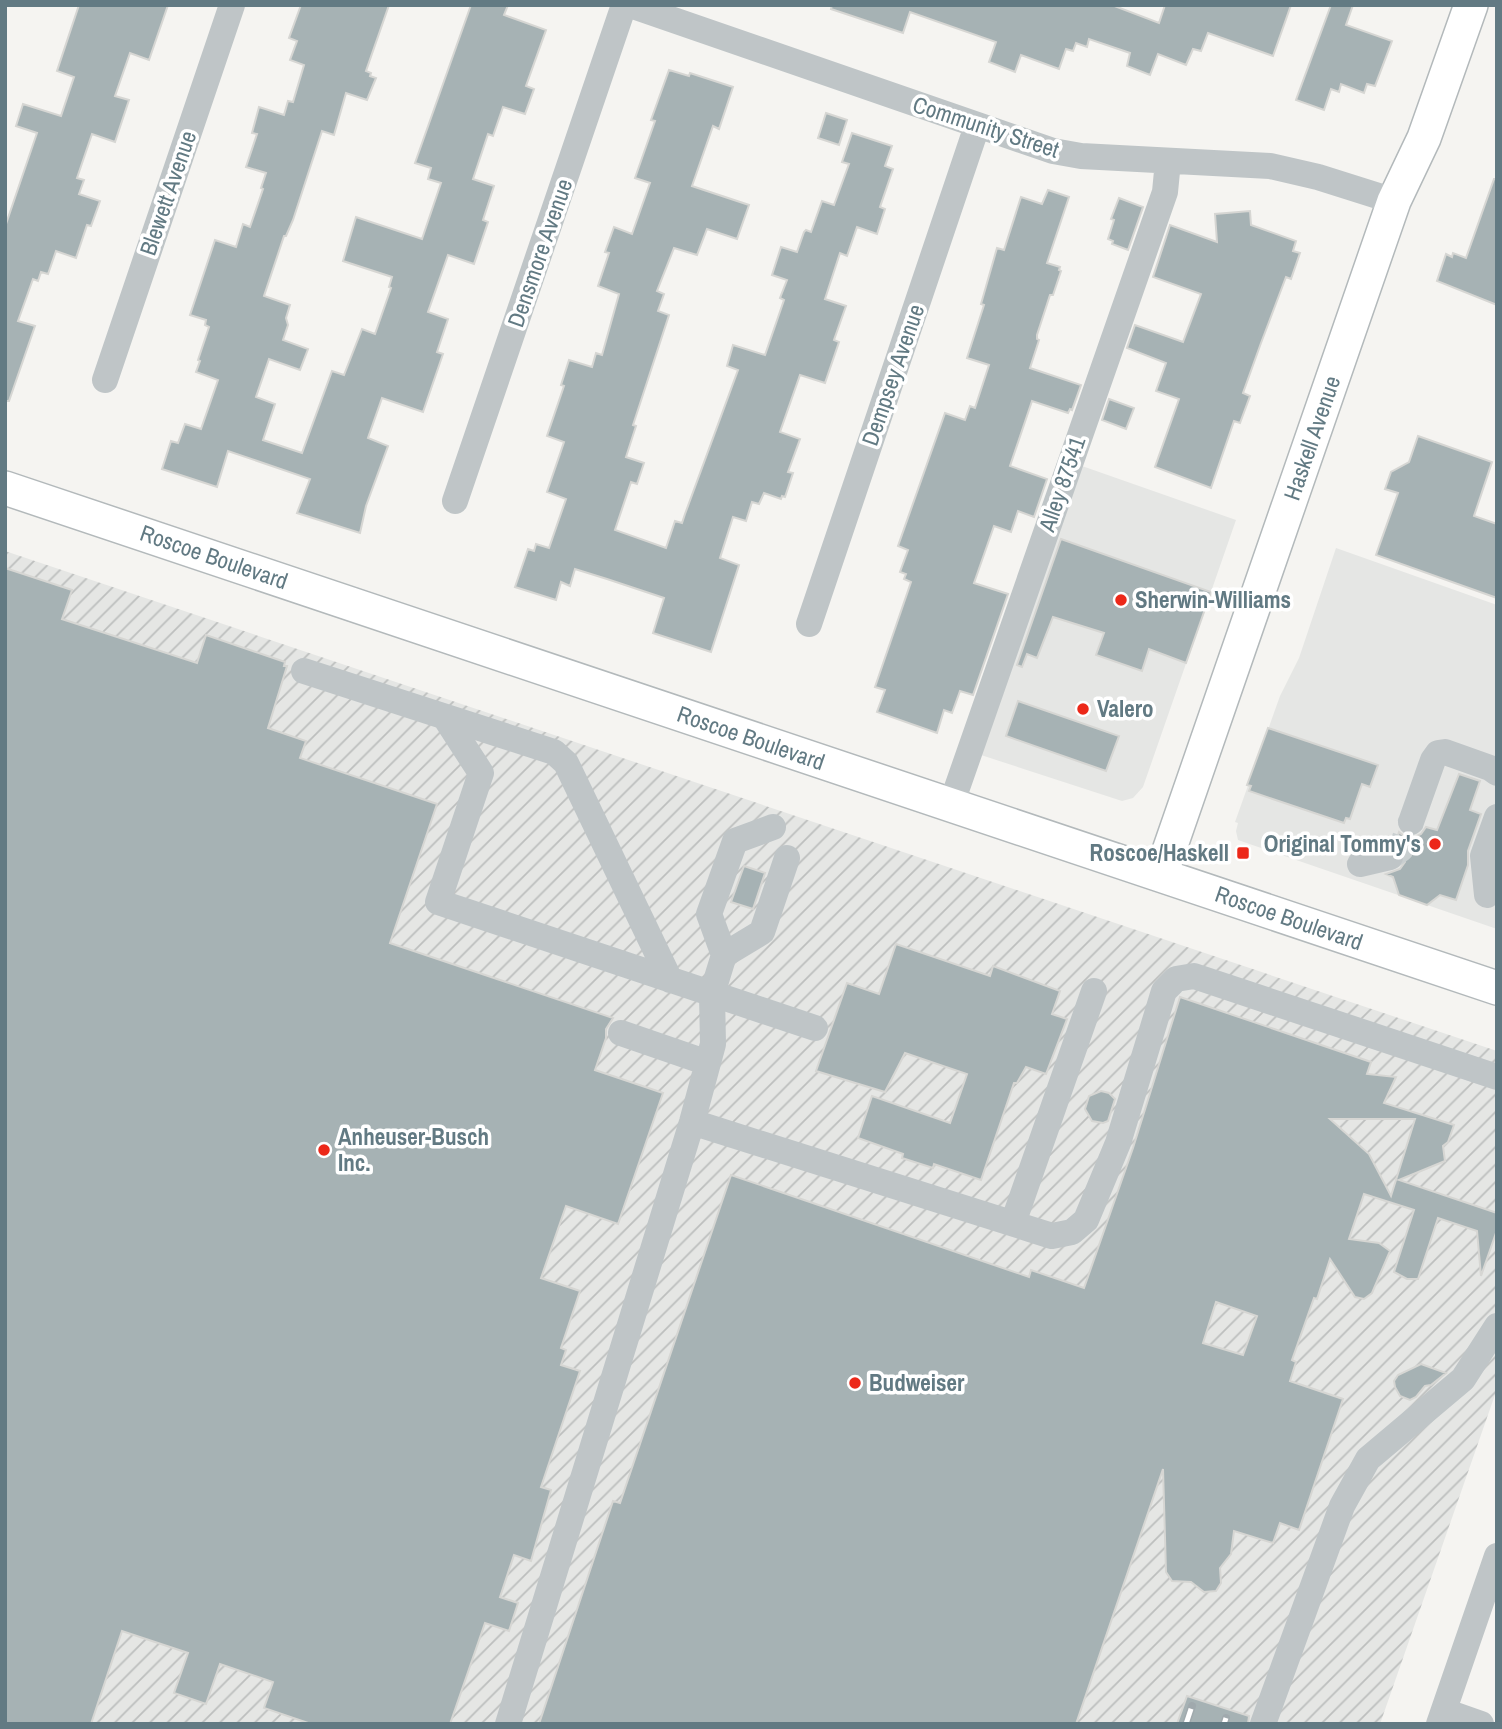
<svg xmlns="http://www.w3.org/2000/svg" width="1502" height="1729" viewBox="0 0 1502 1729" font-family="'Archivo Narrow',sans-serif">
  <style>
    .built { fill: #e5e6e4 }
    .industrial { fill: url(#industrial-furrows) }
    .building { fill: #a6b2b4; stroke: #d6d6d3; stroke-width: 2; fill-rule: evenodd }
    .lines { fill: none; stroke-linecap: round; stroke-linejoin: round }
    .minor-tunnel { stroke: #c9cfd0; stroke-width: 26; stroke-dasharray: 26 13; stroke-linecap: butt }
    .major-casing { stroke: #b3b9bb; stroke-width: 36 }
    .minor { stroke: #bfc5c7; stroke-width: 26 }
    .major { stroke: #fff; stroke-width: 33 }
    .rail-casing { stroke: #a0a9ad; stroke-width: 8 }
    .rail { stroke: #fff; stroke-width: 5; stroke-dasharray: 16; stroke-linecap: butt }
    .poi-dot { fill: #ec2819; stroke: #fff; stroke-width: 2.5 }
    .labels { text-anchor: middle; stroke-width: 7; stroke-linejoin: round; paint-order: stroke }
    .street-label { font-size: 23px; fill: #627a83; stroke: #fff }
    .poi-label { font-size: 23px; font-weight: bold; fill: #627a83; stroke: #fff; text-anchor: start }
  </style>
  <defs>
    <pattern id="industrial-furrows" width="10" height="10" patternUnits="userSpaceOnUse" patternTransform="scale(1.75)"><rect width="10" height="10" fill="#e5e6e4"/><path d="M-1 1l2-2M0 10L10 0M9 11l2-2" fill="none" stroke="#bdbfbe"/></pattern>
  </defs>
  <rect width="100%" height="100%" fill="#f5f4f1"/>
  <path class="built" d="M1082,466L1236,520L1143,787L1133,798L1122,801L981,755Z
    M1336,548L1497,605V929L1238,840L1236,831L1238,823L1235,822L1280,696L1299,658Z"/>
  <path class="industrial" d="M5,551L1497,1051V1389L1380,1724H5Z"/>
  <path class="building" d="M79,5H168L149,60L130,53L115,96L129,100L115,142L92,134L77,178L84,180L79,194L100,201L91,226L87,225L76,258L56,251L48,274L41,272L38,281L33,279L18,321L35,326L9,401H5V227L37,133L16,126L23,104L61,116L74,77L57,71Z
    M301,5H389L366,71L371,73L370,76L376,78L367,100L346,93L334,135L322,131L293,220L286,236H284L264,296L290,305L286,318L288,325L283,340L308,349L300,370L269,359L256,397L275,404L263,440L302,453L332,371L344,375L362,329L375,334L391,288L389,287L392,277L343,261L356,217L422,239L441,183L428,179L431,168L415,163L471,5H508L504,15L546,30L526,86L534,89L525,114L503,107L493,136L488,134L473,179L494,186L483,220L488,222L474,264L448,255L428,312L448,319L437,352L443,354L423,412L382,398L368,438L388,446L366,506L360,533L297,513L310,479L228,451L217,487L162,469L171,441L178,443L185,424L201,429L218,380L196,372L200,361L198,360L209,327L205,325L206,320L190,315L215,240L236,247L243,224L250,227L263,189L261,188L266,173L246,167L257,134L252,133L259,107L284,115L288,101L293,102L304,65L290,60L297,41L289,38Z
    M832,5H1112L1159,23L1165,5H1291L1273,56L1208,33L1201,51L1193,49L1186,65L1158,54L1150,75L1127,66L1130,53L1089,39L1087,47L1076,43L1073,51L1066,49L1059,69L1021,55L1015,72L989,62L996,42L910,12L903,33L831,9Z
    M1331,5H1353L1346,25L1392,41L1375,86L1367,84L1364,93L1341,84L1339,92L1331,89L1324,110L1296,100Z
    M669,70L689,76L690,73L733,87L719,129L713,126L692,186L749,205L737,239L707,229L697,255L674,248L657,291L664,294L658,311L669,315L633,425L636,426L626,457L644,463L637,484L631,482L615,530L666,548L675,521L682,523L685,514L738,370L727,366L733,345L765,355L784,300L780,298L787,280L772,275L781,247L797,252L804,232L806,230L811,232L822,201L834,205L849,164L842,162L852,133L892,146L885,166L893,169L880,207L885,209L877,234L857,227L847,256L840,253L825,299L846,306L834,340L839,342L825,383L800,375L780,432L800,439L788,472L793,473L785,497L782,496L781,499L764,493L759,504L752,502L746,521L733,517L720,558L739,565L711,652L653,633L664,598L607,579L575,569L570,586L561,582L556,600L515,587L528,549L534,551L536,544L549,548L566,499L547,492L564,442L547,436L564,386L561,385L569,360L592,367L596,353L602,355L619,294L598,286L609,253L605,252L614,227L632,234L650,183L635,178L655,121L651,120Z
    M826,113L847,120L839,145L818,138Z
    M1494,179H1497V305L1437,281L1446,254L1452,257L1453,253L1466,258Z
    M1048,190L1069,197L1047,263L1060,267L1059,270L1061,271L1053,295H1050L1037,335V339L1039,340L1030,368L1081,385L1072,410L1070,409L1068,413L1032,401L1010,466L1047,479L1046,482L1034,517L1018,511L1011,532L994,526L974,583L1008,594L973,695L960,691L952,713L944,710L937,733L877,712L885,690L875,687L911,582L904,579L906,574L900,572L908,550L898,546L945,413L965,420L970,406L975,408L989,365L967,358L984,305L981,304L997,248L1004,250L1021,197L1042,204Z
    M1119,198L1143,207L1128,250L1112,244L1113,241L1108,239L1114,220L1111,219Z
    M1250,211L1251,225L1296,241L1293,251L1300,253L1291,279L1286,277L1261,343L1243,393L1250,396L1240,423L1234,421L1211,488L1155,467L1179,399L1156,391L1166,363L1127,348L1135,325L1183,342L1201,294L1153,277L1170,225L1217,242L1215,214Z
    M1109,399L1134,408L1126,429L1102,420Z
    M1418,436L1492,462L1474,516L1497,524V598L1376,555L1398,493L1385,489L1391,472L1409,462Z
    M1061,539L1211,592L1186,663L1149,649L1142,671L1096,655L1104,633L1053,617L1037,658L1027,654L1022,667L1017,665Z
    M5,568L72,590L62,619L197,663L206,635L285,662L284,666H287L268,728L306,741L300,758L437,804L390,943L613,1018L606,1029V1038L595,1070L663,1093L618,1224L566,1206L541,1278L580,1291L561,1348L566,1350L561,1365L580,1371L541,1487L551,1490L531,1561L514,1555L500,1597L518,1603L509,1631L485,1623L450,1724H311L264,1708L273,1682L220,1664L206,1704L174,1693L188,1653L122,1631L91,1724H5Z
    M1018,701L1119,736L1106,771L1006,736Z
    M1268,728L1378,765L1370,787L1362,784L1350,819L1346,818L1344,823L1249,791L1251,786L1247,785Z
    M1459,774L1480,781L1470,810L1481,814L1468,851V865L1456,900L1440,895L1427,905L1399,895L1393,877L1386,874L1400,869L1405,862V853L1396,842L1399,832L1405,837L1413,838L1421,834L1426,827L1437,830Z
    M744,866L765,873L753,909L731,902Z
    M896,944L990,976L993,966L1060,991L1052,1014L1067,1019L1046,1074L1026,1067L1017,1083H1014L981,1180L934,1164L933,1168L902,1158L903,1154L858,1138L872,1096L950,1123L967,1074L905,1053L885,1092L816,1071L847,983L879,994Z
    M1180,997L1371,1062L1367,1074L1396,1077L1384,1103L1454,1125L1448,1142L1443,1146L1445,1161L1399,1180L1497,1213V1230L1481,1276L1477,1231L1438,1218L1418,1279H1407L1394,1272L1414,1210L1364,1194L1349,1239L1379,1243L1390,1251L1372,1293L1364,1299L1355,1297L1330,1259L1317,1299L1314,1298L1292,1360L1296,1362L1290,1381L1343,1399L1299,1530L1280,1523L1273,1543L1234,1531L1231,1554L1220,1568L1221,1583L1216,1591L1204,1592L1191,1582L1172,1581L1166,1572L1163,1469L1076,1724H539L613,1501L620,1503L731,1175L1029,1277L1031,1270L1084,1288L1133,1148ZM1330,1119H1415L1391,1196L1369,1154ZM1216,1302L1257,1316L1243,1355L1203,1343Z
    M1101,1091L1109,1093L1115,1099L1108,1121L1103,1123L1092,1121L1085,1109L1089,1096Z
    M1421,1364L1446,1373L1431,1385L1425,1386L1416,1397L1410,1400L1400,1396L1395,1387L1394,1381L1398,1375Z
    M1187,1696L1249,1716L1248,1724H1177Z"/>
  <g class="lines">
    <path class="minor-tunnel" d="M1390,857L1401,849L1411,822"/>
    <defs>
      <path id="major" d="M5,488L1497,988
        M1161,874L1394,201L1424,138L1471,5"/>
    </defs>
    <use href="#major" class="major-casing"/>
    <path class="minor" d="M630,5L1053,151L1081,156L1270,166L1318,177L1394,201
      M105,380L232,5
      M455,501L624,5
      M809,624L977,126
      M304,671L554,752L566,763L670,980
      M446,719L481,773L438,902L815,1028
      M951,805L1165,192L1168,161
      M1411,822L1433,760L1438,753L1445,752L1490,768L1497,773
      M1360,864L1390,857
      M1487,895L1483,856L1497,817
      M724,955L709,914L735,841L773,827
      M621,1033L708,1063
      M692,1122L1052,1236L1072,1232L1086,1220L1118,1143L1164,991L1176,979L1194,976L1497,1077
      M1013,1223L1094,991
      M1444,1711L1481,1724
      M508,1724L692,1122L713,1044L712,994L724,955L762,932L787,858
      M1263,1724L1342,1506L1368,1459L1463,1379L1497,1326
      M1439,1724L1497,1556"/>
    <use href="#major" class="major"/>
    <defs>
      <path id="rail" d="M1186,1724L1192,1706
        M1224,1724L1226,1718"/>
    </defs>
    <use href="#rail" class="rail-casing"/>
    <use href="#rail" class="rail"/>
  </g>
  <g class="poi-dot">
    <circle cx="1121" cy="600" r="7"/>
    <circle cx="1083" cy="709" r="7"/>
    <circle cx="1435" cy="844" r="7"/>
    <rect x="1236" y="846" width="14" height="14" rx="3.5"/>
    <circle cx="324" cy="1150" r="7"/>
    <circle cx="855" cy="1383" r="7"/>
  </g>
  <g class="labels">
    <g class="street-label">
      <text transform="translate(986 127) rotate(18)" y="8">Community Street</text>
      <text transform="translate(168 193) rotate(-71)" y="8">Blewett Avenue</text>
      <text transform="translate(540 253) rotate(-71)" y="8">Densmore Avenue</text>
      <text transform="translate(893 375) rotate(-71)" y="8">Dempsey Avenue</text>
      <text transform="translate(1312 438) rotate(-71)" y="8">Haskell Avenue</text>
      <text transform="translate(1062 484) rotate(-71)" y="8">Alley 87541</text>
      <text transform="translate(214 557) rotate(19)" y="8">Roscoe Boulevard</text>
      <text transform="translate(751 738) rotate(19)" y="8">Roscoe Boulevard</text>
      <text transform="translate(1289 918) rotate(19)" y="8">Roscoe Boulevard</text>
    </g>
    <g class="poi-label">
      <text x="1135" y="608">Sherwin-Williams</text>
      <text x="1097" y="717">Valero</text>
      <text x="1421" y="852" text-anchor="end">Original Tommy's</text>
      <text x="1229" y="861" text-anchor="end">Roscoe/Haskell</text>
      <text x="338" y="1145">Anheuser-Busch<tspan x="338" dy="26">Inc.</tspan></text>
      <text x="869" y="1391">Budweiser</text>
    </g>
  </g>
  <rect width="1502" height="1729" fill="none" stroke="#627a83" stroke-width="14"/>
</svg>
